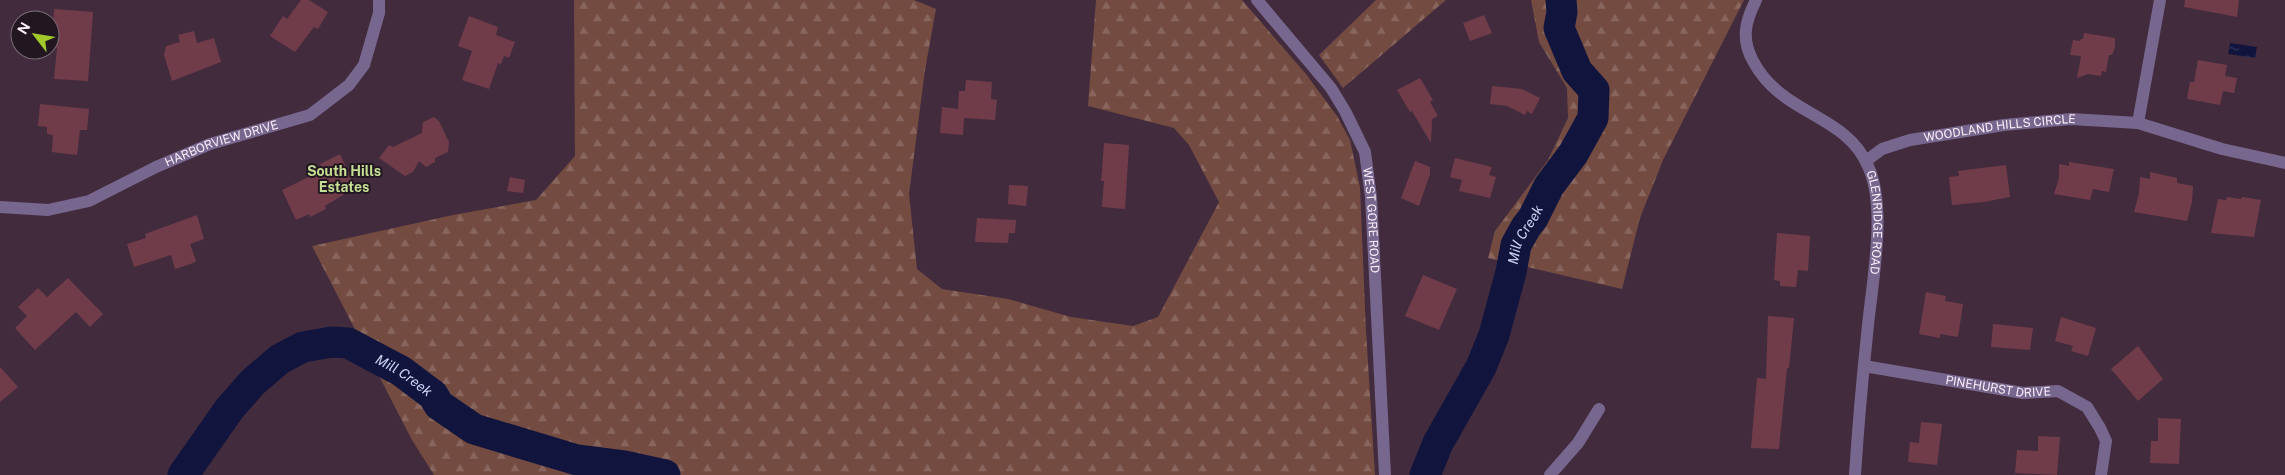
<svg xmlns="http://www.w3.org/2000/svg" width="2285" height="475" viewBox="0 0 2285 475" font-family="'Public Sans',sans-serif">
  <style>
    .forest { fill: url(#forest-firs) }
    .water { fill: url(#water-ripples) }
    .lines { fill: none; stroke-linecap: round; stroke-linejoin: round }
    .river { stroke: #11153e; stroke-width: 31 }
    .building { fill: #713c4a }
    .minor { stroke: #77678e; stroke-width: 12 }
    .labels { text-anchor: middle; stroke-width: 4; stroke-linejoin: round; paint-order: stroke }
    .street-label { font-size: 12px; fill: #fcedf9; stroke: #221720 }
    .neighbourhood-label { font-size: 14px; font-weight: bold; fill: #c5de94; stroke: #221720 }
    .water-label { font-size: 14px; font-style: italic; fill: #ccd4f2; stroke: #221720 }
  </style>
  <defs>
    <pattern id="forest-firs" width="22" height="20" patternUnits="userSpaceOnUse" patternTransform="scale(1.25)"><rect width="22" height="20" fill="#734b41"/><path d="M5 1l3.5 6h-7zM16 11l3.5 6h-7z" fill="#88655d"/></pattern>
    <pattern id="water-ripples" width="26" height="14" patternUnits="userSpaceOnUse" patternTransform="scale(1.25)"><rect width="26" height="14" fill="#11153e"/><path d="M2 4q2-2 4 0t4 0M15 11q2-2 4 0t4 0" fill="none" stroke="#35375b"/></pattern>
  </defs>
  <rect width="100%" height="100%" fill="#422b3d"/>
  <path class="forest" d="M574,0H914L936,9L925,70L909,194L917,269L942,289L1008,299L1071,317L1133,326L1158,317L1219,202L1189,145L1174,128L1088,106L1096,0H1242L1306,74L1337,116L1350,140L1360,187L1366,331L1375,475H434L412,440L312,246L453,215L536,200L575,156Z
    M1376,0H1446L1343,88L1319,55Z
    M1531,0H1744L1663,160L1640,218L1622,289L1488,258L1495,231L1548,160L1568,118L1567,88L1539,42Z"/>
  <path class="water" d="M2230,43L2257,47L2255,58L2228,54Z"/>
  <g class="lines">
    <g class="river">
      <path id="s1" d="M183,475L230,408L253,382L280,359L303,347L332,342L348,343L401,371L433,395L439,405L474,429L577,460L624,466L665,475"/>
      <path id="s2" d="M1425,475L1438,443L1481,367L1494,335L1511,272L1516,245L1526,227L1533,218L1549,186L1573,154L1593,118L1594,90L1577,71L1559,28L1562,12L1561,0"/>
    </g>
  </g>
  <path class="building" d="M301,0H309L328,12L318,29L314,27L295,52L270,36L283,16L287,19Z
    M2185,0H2239L2237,17L2184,7Z
    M54,9L93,12L88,81L54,79L57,48H54L56,28L53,27Z
    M1484,15L1492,33L1470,41L1463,23Z
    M469,16L498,27L496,35L515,42L509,58L504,56L501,64L498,63L489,89L462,80L472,51L458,46Z
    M194,31L197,43L214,38L221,62L172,81L164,55L166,46L180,42L178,35Z
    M2084,33L2115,38V47L2112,55H2109L2106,72L2102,71L2101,76L2088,74L2077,78L2081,56L2070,55L2073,40L2080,41L2081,39H2083Z
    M2198,60L2227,65L2225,76L2237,78L2234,93L2223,91L2220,105L2187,99L2190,82H2194Z
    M1420,78L1433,100L1430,102L1438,116L1432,119L1431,143L1412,111L1410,112L1397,90Z
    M966,80L992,82L991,99L997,100L995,120L964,118L963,135L940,133L942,107L958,109L959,91H965Z
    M1492,86L1522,89L1540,98L1532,114L1527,111L1525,115L1507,106L1490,104Z
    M40,104L89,109L87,130H80L77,155L52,152L53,135L47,134V127L38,126Z
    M434,117L439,121L449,142L448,152L435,158V162L426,167L419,161L413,172L405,176L379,158L389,145L393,147L422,133L423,122Z
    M1104,143L1129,145L1125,209L1102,207L1104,181H1101L1102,171Z
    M340,154L354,185L347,188L343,195L325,206L326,209L310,217L309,214L296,220L282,190L323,170L320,164Z
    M1455,158L1492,167L1489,175L1496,177L1490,198L1459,191L1462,180L1450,177Z
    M1415,161L1430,167V174L1419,206L1401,198Z
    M2069,162L2114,169L2109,192L2093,189L2090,200L2054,194L2059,178V164L2069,166Z
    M2006,165L2010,197L1984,202L1952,205L1949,177L1959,176L1958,171Z
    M2150,172L2177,178V183L2193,186L2192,202L2187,221L2134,212L2139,193L2140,177L2150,179Z
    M510,177L525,180L523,193L507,191Z
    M1009,185L1028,186L1026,206L1008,204Z
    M2227,197L2241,199L2242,197L2261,200L2254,237L2211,233L2218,199L2226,200Z
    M197,215L204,239L190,244L196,261L193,263L175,269L171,255L134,267L127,244L146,238L145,234Z
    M977,218L1016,220L1015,233H1009L1008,243L975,242Z
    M1777,233L1810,236L1808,271L1798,270L1796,287L1780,286V281L1774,280Z
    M1423,275L1457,289L1439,330L1405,316Z
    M68,278L103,314L90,327L76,312L35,350L15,328L27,316L18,307L38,288L47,297Z
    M1926,292L1946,296L1945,301L1963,304L1958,337L1940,334V338L1919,334Z
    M1768,316L1794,318L1789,368H1787L1779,449L1751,448L1757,378L1766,379Z
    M2061,317L2096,328L2088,356L2071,351L2073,346L2055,341Z
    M1993,324L2033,328L2030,350L1991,347Z
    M2138,346L2163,379L2138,401L2111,369Z
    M0,367L18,387L0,402Z
    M2158,418L2181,419L2179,464L2150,463L2151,441H2158Z
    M1921,422L1942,424L1937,465L1908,462L1910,442L1919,443Z
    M2038,436L2060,437L2057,475L2015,473L2017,450L2038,451Z"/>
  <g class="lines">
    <g class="minor">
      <path id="s3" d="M1257,0L1331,88L1345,111L1365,152L1371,197L1385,475"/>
      <path id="s4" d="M1756,0C1745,22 1741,39 1753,61C1782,116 1845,113 1868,166C1888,209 1871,287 1867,335C1862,382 1858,428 1855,475"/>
      <path d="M2138,123L2160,0"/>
      <path id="s5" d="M1866,161L1882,149L1910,140L2004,125L2071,119L2138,123L2222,149L2285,163"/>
      <path id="s6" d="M0,207L48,210L89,201L156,167L210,144L310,115L349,85L364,65L379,13V0"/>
      <path id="s7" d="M1864,366L2023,393L2058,391L2087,407L2100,428L2106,441L2101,475"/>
      <path d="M1550,475L1578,443L1599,409"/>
    </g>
  </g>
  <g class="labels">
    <g class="street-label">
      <text dy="4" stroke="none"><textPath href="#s5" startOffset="140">WOODLAND HILLS CIRCLE</textPath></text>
      <text dy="4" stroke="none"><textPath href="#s6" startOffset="235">HARBORVIEW DRIVE</textPath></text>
      <text dy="4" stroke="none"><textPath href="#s3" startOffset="256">WEST GORE ROAD</textPath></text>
      <text dy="4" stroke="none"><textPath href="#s4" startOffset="280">GLENRIDGE ROAD</textPath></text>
      <text dy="4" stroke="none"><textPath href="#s7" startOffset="136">PINEHURST DRIVE</textPath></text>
    </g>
    <g class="neighbourhood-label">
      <text x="344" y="176">South Hills<tspan x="344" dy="16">Estates</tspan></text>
    </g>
    <g class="water-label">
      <text dy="5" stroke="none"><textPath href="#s2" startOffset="262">Mill Creek</textPath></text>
      <text dy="5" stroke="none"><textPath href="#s1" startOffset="288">Mill Creek</textPath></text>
    </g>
  </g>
  <g transform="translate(35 35) rotate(301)"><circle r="24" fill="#221720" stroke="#796d77"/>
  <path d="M0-4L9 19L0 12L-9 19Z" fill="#a1c92a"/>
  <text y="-8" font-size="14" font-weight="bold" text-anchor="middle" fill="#fcedf9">N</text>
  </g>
</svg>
